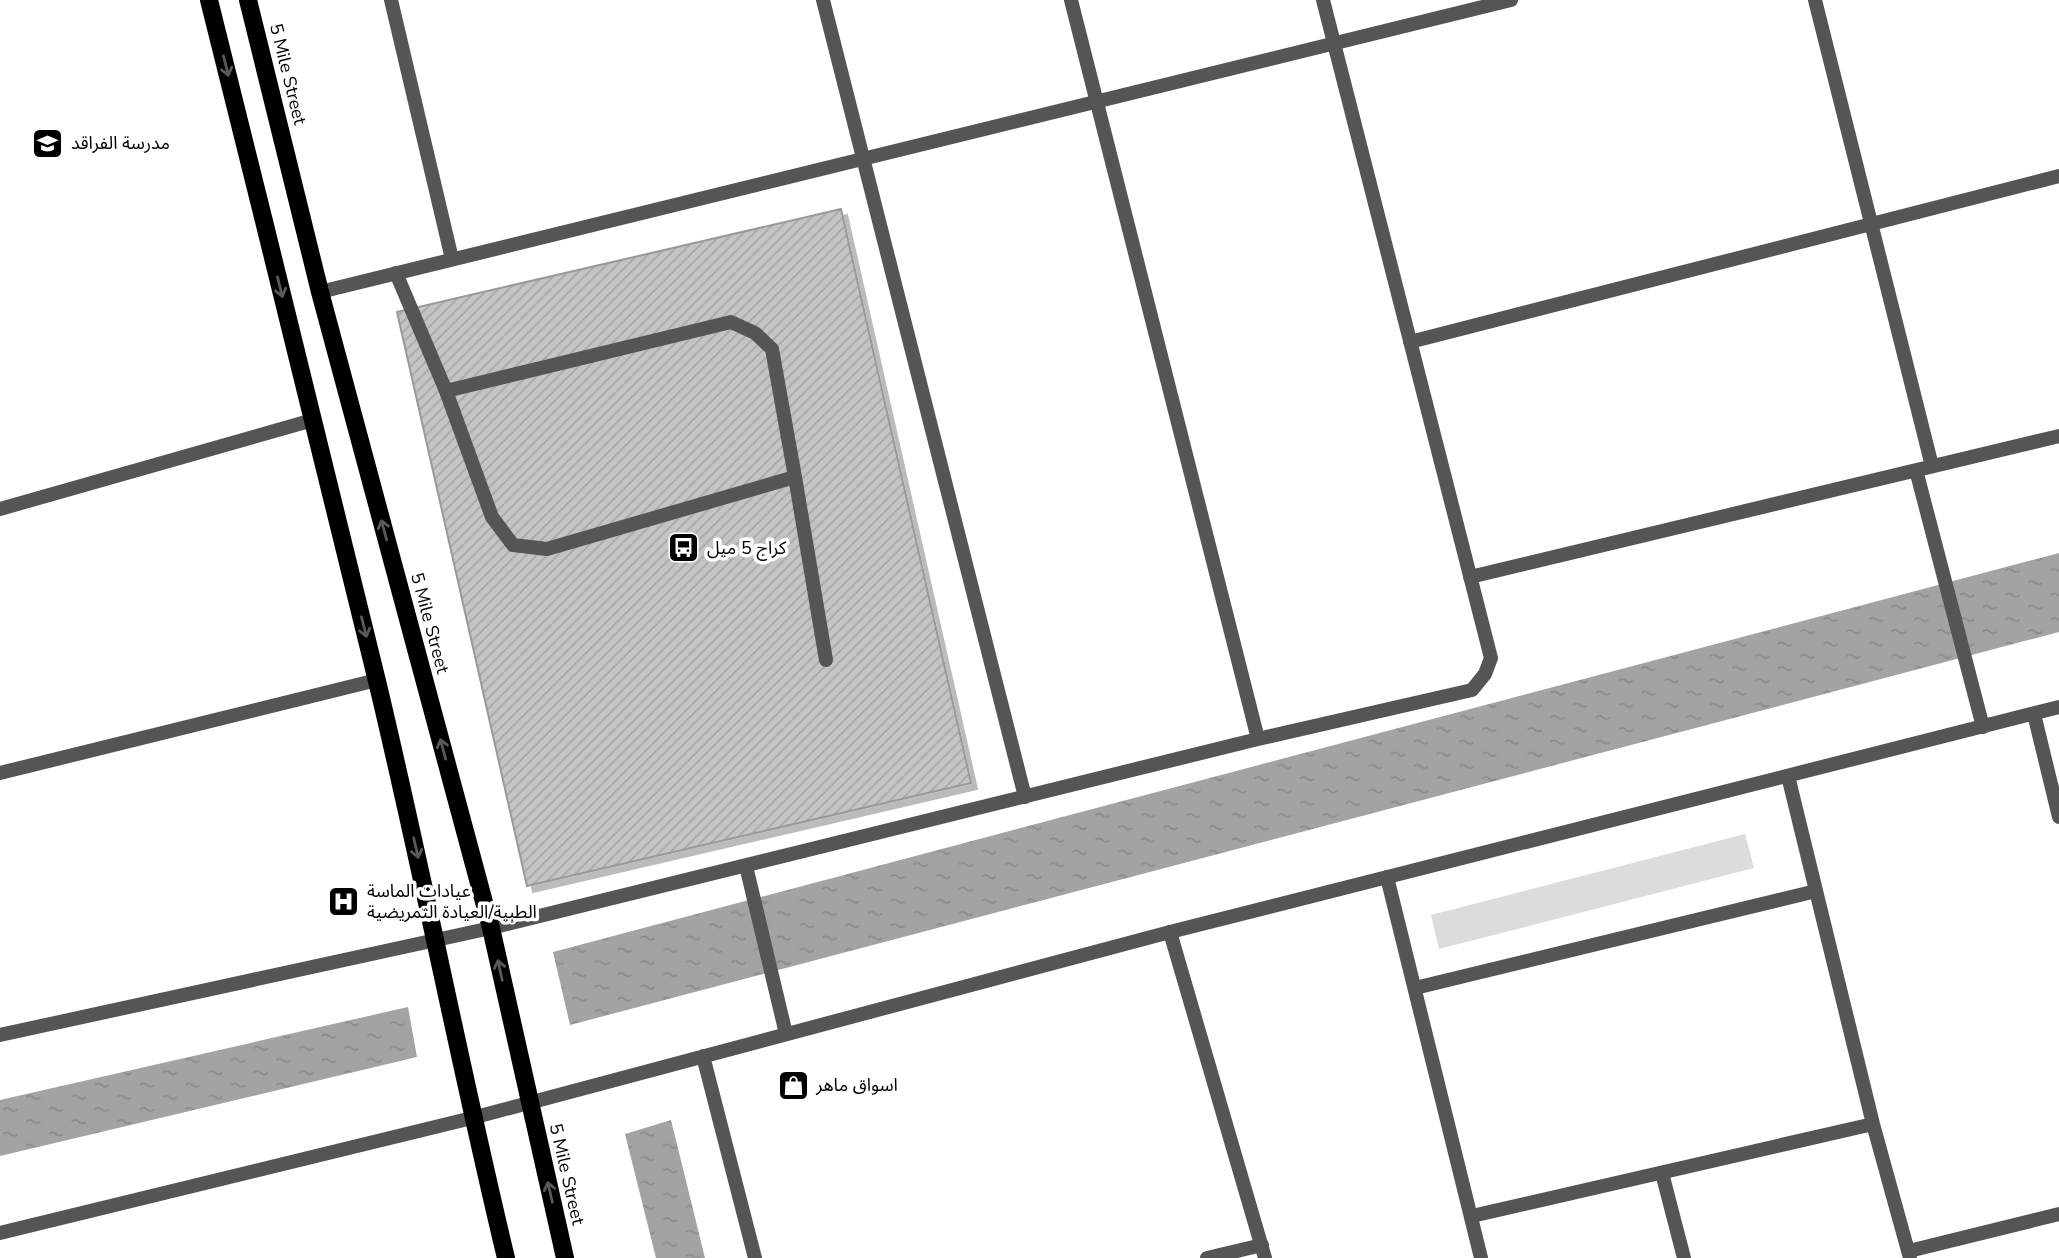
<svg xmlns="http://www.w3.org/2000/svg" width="2059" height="1258" viewBox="0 0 2059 1258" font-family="'Nunito Sans','Noto Sans Arabic',sans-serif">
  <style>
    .garden { fill: #dcdcdc }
    .water { fill: url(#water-ripples) }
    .building { fill: url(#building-hatch); stroke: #999; stroke-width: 2; filter: url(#shadow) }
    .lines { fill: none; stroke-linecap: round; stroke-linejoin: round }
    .service { stroke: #555; stroke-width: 14 }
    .minor { stroke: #555; stroke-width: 14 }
    .tertiary { stroke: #555; stroke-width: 14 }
    .primary { stroke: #000; stroke-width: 18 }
    .oneway { stroke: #595959 }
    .labels { text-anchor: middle; stroke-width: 7; stroke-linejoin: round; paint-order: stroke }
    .street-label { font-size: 18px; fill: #000; stroke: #fff }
    .poi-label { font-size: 18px; fill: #000; stroke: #fff; text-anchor: start }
  </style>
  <defs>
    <pattern id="water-ripples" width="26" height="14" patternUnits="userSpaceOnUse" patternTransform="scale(1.75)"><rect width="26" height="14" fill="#a3a3a3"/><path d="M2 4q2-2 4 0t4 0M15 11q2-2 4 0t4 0" fill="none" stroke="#8b8b8b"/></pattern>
    <pattern id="building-hatch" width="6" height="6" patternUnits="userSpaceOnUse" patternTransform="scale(1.75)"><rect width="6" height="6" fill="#c4c4c4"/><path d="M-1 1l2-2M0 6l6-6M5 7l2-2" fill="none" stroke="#a7a7a7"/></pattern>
    <filter id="shadow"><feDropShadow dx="6" dy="6" stdDeviation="0" flood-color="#0004"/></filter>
  </defs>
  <rect width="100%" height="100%" fill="#fff"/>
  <path class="garden" d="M1745,834L1754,868L1439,949L1431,915Z"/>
  <path class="water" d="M2059,553V632L570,1025L553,952Z
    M408,1007L417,1057L0,1156V1100Z
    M671,1120L705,1258H656L625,1134Z"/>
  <path class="building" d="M841,209L971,783L527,886L397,312Z"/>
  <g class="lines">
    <path class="service" d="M396,273L446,391L492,517L513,545L547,549L795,477L826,660
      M446,391L731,322L755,333L772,349L795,477"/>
    <path class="minor" d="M391,0L452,259
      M823,0L1025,797
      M1071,0L1258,739
      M1815,0L1932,466
      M1410,342L2059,176
      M1916,470L1983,727
      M0,509L313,420
      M1470,577L2059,436
      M2034,714L2059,817
      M0,773L377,680
      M1788,776L1873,1124L1910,1258
      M746,866L786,1034
      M1387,877L1481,1258
      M1170,932L1265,1258
      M1415,988L1816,891
      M0,1035L491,928L1258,739L1472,690L1485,674L1491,658L1323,0
      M1662,1173L1684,1258
      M1472,1216L1873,1124
      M0,1233L472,1118
      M1909,1251L2059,1214
      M1207,1258L1262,1245"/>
    <path class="tertiary" d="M320,292L1511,0
      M703,1056L755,1258
      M472,1118L1170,932L2059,707"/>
    <path class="primary" d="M209,0C265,227 323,454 377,681C423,873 460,1067 506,1258
      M248,0L320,292L491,928L565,1258"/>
  </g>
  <defs><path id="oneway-shaft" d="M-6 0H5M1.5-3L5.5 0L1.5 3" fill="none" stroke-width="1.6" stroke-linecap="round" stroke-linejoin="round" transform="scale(1.75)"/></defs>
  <g class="oneway">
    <use href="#oneway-shaft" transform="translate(226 66) rotate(76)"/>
    <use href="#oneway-shaft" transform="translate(280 287) rotate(76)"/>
    <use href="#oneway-shaft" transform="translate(384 530) rotate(-105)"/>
    <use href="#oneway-shaft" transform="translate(364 627) rotate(76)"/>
    <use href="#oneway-shaft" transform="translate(443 749) rotate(-105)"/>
    <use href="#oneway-shaft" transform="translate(416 848) rotate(77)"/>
    <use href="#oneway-shaft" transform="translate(500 970) rotate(-102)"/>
    <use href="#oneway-shaft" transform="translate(550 1192) rotate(-103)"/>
  </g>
  <defs>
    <symbol id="school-square" viewBox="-11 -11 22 22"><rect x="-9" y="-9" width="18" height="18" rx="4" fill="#000" stroke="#fff"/><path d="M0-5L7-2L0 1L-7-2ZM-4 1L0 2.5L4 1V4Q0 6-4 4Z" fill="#fff"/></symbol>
    <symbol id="bus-square" viewBox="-11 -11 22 22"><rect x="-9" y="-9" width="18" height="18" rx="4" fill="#000" stroke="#fff"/><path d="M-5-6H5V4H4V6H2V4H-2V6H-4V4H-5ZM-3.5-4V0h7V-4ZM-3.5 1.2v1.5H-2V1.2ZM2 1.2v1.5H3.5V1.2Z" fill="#fff"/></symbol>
    <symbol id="hospital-square" viewBox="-11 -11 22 22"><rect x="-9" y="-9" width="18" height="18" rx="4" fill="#000" stroke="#fff"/><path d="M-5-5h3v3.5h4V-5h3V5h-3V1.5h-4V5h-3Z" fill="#fff"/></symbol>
    <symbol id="shop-square" viewBox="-11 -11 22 22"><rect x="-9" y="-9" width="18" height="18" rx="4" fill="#000" stroke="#fff"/><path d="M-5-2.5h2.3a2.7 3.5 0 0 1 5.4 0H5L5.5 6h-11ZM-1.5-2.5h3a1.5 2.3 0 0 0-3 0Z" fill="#fff"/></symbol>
  </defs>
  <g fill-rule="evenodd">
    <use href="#school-square" x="30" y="126" width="35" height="35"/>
    <use href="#bus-square" x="666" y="530" width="35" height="35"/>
    <use href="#hospital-square" x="326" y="884" width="35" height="35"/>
    <use href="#shop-square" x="776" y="1068" width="35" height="35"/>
  </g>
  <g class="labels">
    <g class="street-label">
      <text transform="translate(288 74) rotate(76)" y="6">5 Mile Street</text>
      <text transform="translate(430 623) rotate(75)" y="6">5 Mile Street</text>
      <text transform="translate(567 1174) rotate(77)" y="6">5 Mile Street</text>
    </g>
    <g class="poi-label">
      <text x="71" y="149">مدرسة الفراقد</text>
      <text x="707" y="554">كراج 5 ميل</text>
      <text x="367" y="897">عيادات الماسة<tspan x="367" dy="21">الطبية/العيادة التمريضية</tspan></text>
      <text x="816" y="1091">اسواق ماهر</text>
    </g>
  </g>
</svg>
